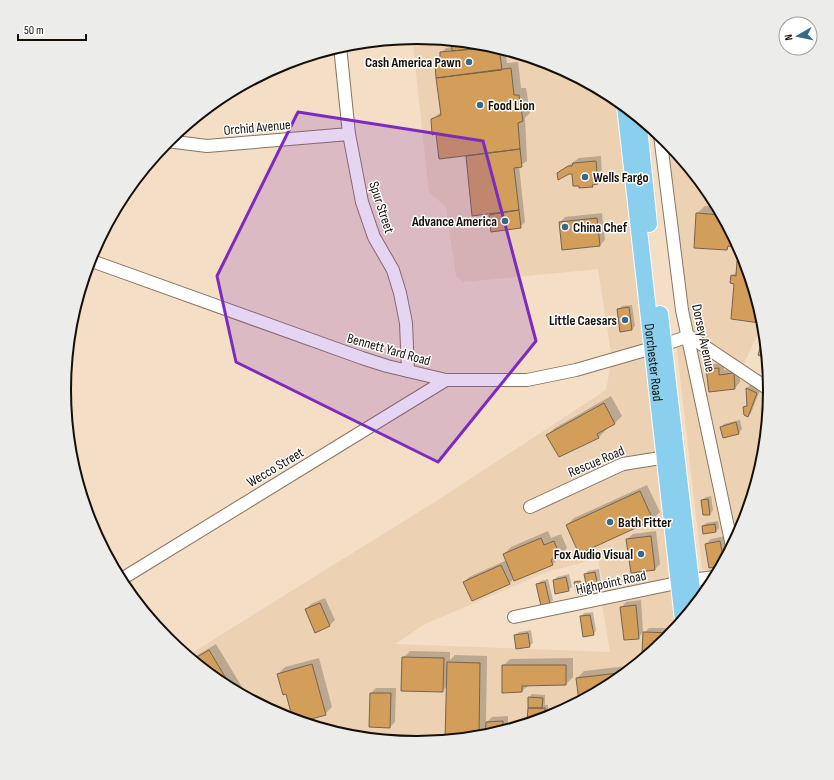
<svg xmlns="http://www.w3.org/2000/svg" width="834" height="780" viewBox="0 0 834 780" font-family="'Sofia Sans Condensed',sans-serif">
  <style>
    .built { fill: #ecd1b3; fill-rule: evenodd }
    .shadow { fill: #0003 }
    .building { fill: #d39d5a; stroke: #76634e }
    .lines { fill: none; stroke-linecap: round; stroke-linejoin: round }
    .minor-casing { stroke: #88755f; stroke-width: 14 }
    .major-casing { stroke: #fff; stroke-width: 18 }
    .minor { stroke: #fff; stroke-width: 12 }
    .major { stroke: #8bcfef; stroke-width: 16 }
    .marked { fill: #7b2cbf; fill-opacity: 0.2; stroke: #7b2cbf; stroke-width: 3; stroke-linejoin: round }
    .poi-dot { fill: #366b87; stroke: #fff; stroke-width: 1.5 }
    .labels { text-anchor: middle; stroke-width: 3; stroke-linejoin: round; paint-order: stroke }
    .poi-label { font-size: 14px; font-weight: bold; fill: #160f07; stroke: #fff; text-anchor: end }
    .street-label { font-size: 14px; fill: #160f07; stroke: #fff }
    .rim { fill: none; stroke: #160f07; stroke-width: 2 }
  </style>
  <rect width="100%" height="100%" fill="#f4dec6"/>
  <path class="built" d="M412,37L486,44L552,64L618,100L678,626L666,640L613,684L552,716L486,736L417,743L348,736L282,716L221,683L187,656L438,500L606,390L612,359L598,269L464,282L456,276L446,207L429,192ZM597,557L607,597L601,599L610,652L395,644L425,624L549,571L578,564Z
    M660,135L667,141L711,194L743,255L763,321L764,330L758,334L753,344L741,370L770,390L763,459L743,525L719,571L714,572L702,569L676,341L689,336Z"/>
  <path class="shadow" d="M452,40L486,44L505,50L507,63L518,62L521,88H526L530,113L525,118L527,161L519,166L525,222L520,227L492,230L490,213L473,215L467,155L437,133L432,120L442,111L436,63L441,58V53L446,48L453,47Z
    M601,156L602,178L592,186L573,173H558L579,158Z
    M705,206L718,207L738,246L730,245L726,249L697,213Z
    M602,213L605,240L600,245L560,222L565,217Z
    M743,256L763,319L760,322L732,276L737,271L738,261Z
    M632,305L635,326L632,329L618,310L622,306Z
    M724,363V370L739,368L740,382L735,388L710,391L708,370L713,364Z
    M750,385L760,390L751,413L748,416L744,407L748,404L747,388Z
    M611,396L622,416L615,423L605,428L606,430L599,437L559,456L548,435L555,428Z
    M740,420L742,429L739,433L723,437L721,427L724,424Z
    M647,485L660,512L653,519L580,552L567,525L574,518Z
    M711,496L713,510L710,514H704L702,500L706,497Z
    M718,521L719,528L716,531L703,526L706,523Z
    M548,531L551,538L561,534L567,548L553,564L515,580L514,578L509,584L464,582L469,577L507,560L504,554L511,547Z
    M656,531L660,564L655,569L632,572L627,539L633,534Z
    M725,536L728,553L722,565L710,567L706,544L711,539Z
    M599,569L601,583L598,586L585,574L588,571Z
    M569,574L572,587L568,590L554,580L557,577Z
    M548,579L553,600L550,603L537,584L541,581Z
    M577,581H581L584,592L582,593L575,583Z
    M325,598L335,620L330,625L316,632L306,609L311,604Z
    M641,600L643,632L638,638L621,608L626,602Z
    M593,612L596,631L593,634L581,617L584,613Z
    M649,628H676L666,640L651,652H643L644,633Z
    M531,630L533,643L529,646L515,635L519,632Z
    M216,644L242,687L237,692L221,683L191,659Z
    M410,651L450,652V660L455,655L487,656L486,723L492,717L508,716V730L486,736L446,740L447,686L442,691L403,658Z
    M319,658L332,707L325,714L287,693L278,674L285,667Z
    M573,658V677L566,684L529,685L522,691L503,666L510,659Z
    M636,665L613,684L577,678L584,671Z
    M376,688H396L395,722L390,727H370L371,693Z
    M532,694L545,695V705H548V718L539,720H528L529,698Z"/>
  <path class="building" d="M451,40L486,44L495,47L452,51Z
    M495,47L499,48L502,70L436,78L435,62H440V52Z
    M511,68L514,95H519L523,121L518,123L520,149L439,159L436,134L432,135L431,119L441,115L436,78Z
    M520,149L522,167L514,168L519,210L472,216L466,156Z
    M596,161L598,184L592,185L593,187L579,188V186H573L572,174H569L558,180L557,173L568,166H572L573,163Z
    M519,210L521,228L491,232L489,215Z
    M696,213L722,215L739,247L728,246L727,250L694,248Z
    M597,218L600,246L562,250L559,222Z
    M737,261L745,262L761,314L760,323L731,319L734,284L730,283L731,275L736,276Z
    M629,307L632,330L620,332L617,309Z
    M762,342L765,343L767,359L758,355Z
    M719,368V375L734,373L735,389L709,392L706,369Z
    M746,388L757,393L748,417L744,415L743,407L747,406Z
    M604,403L615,424L597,434L599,438L559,457L546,435Z
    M736,422L739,434L723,438L720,427Z
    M640,491L653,520L579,554L566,525Z
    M708,499L710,515H703L701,500Z
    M715,524L716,532L703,534L702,526Z
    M651,536L655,570L631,573L626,539Z
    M541,538L544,545L554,541L560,556L551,560L553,565L514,581L503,554Z
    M720,541L724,561L721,566L709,568L705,544Z
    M501,565L510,584L472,601L463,582Z
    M595,572L598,587L587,589L584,574Z
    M566,577L569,591L555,594L553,580Z
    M580,581L583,594L577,595L574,582Z
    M545,582L550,604L541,606L536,584Z
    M320,603L330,626L315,633L305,609Z
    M636,605L639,639L624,640L620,607Z
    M590,615L594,635L583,637L580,616Z
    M643,632L672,633L650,653H642Z
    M528,633L530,647L516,649L514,635Z
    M209,650L233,690L221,683L192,660Z
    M402,657L444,658L443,692L401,691Z
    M447,662L480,663L479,737L445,740Z
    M312,664L326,715L300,722L293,720L286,694L283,695L277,674Z
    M502,665H566V685L522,686V692L502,693Z
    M627,672L613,684L579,702L576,678Z
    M370,693H391L390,728L369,727Z
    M528,697L543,698L542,708H528Z
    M528,708H545V718L527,721Z
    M503,721V731L485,736L486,722Z"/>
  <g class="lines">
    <defs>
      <path id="minor" d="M340,46L349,134L362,202L374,237L393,270L400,293L406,323L408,371
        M660,135L682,310L732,546
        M167,141L207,146L349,134
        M89,260L362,358L387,366L446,380H527L576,370L663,345L689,336
        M689,336L770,390
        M530,507L623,464L673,456
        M120,580L446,380
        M514,617L691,580L715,577"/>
      <g id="major">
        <path id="s1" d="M625,106L683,620"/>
        <path d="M638,117L649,224"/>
        <path d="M660,314L694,607"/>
      </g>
    </defs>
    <use href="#minor" class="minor-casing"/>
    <use href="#major" class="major-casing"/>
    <use href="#minor" class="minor"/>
    <use href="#major" class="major"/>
  </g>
  <path class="marked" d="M298,112L483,141L536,341L438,462L236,362L217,276Z"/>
  <g class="poi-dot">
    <circle cx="469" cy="62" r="4"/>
    <circle cx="480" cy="105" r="4"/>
    <circle cx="585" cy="177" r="4"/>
    <circle cx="505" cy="221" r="4"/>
    <circle cx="565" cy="227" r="4"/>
    <circle cx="625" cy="320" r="4"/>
    <circle cx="610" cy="522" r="4"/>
    <circle cx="641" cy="554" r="4"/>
  </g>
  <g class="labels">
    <g class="poi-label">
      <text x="461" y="67">Cash America Pawn</text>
      <text x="488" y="110" text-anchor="start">Food Lion</text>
      <text x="593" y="182" text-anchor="start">Wells Fargo</text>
      <text x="497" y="226">Advance America</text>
      <text x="573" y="232" text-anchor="start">China Chef</text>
      <text x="617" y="325">Little Caesars</text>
      <text x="618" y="527" text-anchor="start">Bath Fitter</text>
      <text x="633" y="559">Fox Audio Visual</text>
    </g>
    <g class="street-label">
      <text transform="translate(257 127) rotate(-5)" y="5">Orchid Avenue</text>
      <text transform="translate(382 207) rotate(72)" y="5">Spur Street</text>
      <text transform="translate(704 338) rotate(78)" y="5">Dorsey Avenue</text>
      <text transform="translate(389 349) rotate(16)" y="5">Bennett Yard Road</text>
      <text dy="5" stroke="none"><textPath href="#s1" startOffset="258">Dorchester Road</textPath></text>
      <text transform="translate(596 461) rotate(-23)" y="5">Rescue Road</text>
      <text transform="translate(275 467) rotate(-31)" y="5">Wecco Street</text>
      <text transform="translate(611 582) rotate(-12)" y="5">Highpoint Road</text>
    </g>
  </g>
  <path d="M0 0H834V780H0ZM71 390a346 346 0 1 1 692 0a346 346 0 1 1-692 0Z" fill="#ececeb" fill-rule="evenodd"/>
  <path class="rim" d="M71 390a346 346 0 1 1 692 0a346 346 0 1 1-692 0Z"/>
  <g transform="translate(798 36) rotate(261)"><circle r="19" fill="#ffffff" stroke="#a29f9c"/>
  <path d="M0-3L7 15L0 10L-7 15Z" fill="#366b87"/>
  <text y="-6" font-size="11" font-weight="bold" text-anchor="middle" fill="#160f07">N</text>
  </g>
  <path d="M18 34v6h68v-6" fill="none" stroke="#160f07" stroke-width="2"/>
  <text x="24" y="34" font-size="12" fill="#160f07" stroke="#ffffff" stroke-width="3" paint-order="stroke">50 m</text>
</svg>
